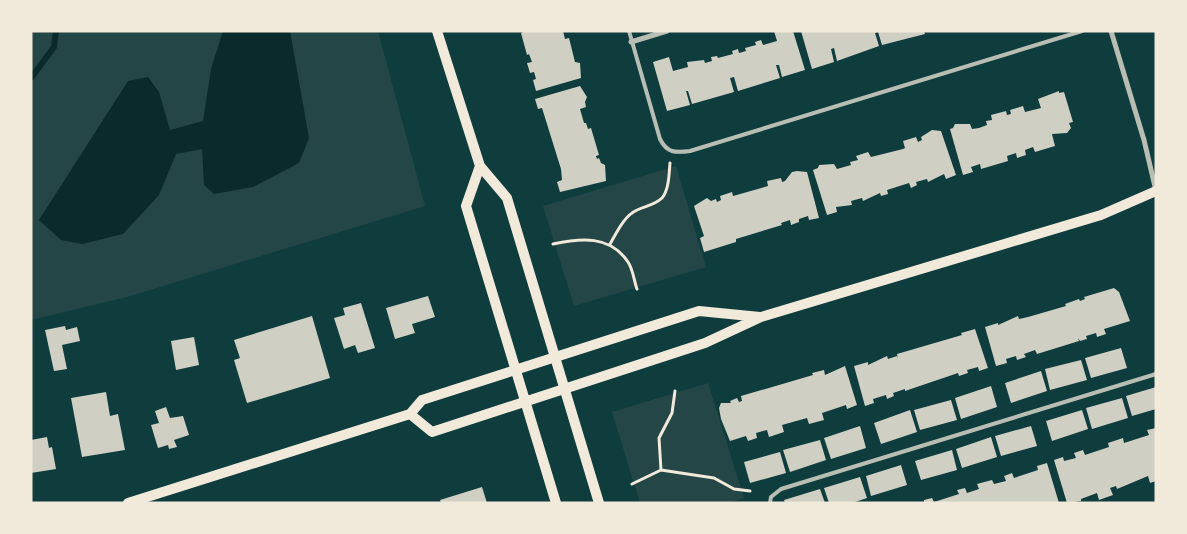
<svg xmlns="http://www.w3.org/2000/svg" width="1187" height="534" viewBox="0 0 1187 534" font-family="'DM Sans',sans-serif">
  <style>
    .green { fill: #244646 }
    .water { fill: #0a2a2b }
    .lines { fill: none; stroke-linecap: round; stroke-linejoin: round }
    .stream { stroke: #0a2a2b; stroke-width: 6 }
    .building { fill: #cfcfc3 }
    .path { stroke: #f1e9da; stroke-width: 3 }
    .service { stroke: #b8beb3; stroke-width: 4 }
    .minor { stroke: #b8beb3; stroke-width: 5 }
    .secondary { stroke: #f1e9da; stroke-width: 10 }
  </style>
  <rect width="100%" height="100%" fill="#0f3d3e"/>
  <path class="green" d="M31,31H378L425,206L127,297L31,320Z
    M676,166L706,267L574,306L543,206Z
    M708,383L744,498L729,503H640L612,412Z"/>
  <path class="water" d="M223,31H290L309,138L299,163L253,187L214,194L204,185L202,149L176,154L159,195L123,234L82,244L61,240L39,220L128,81L148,77L159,92L170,130L203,121L211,69Z"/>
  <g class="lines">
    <path class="stream" d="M31,78L54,47L56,31"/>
  </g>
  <path class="building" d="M525,31H563L565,39L569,38L575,62L580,63L581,78L536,91L533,80L536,79L534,72L530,73L527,63L532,62L529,54L527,55L521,33Z
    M774,31H793L805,70L782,77L779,65H776L780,78L738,91L734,77L730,78L734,92L692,104L688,91H686L690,105L667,111L653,62L669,57L673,71L688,67L687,62L704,60L705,63L712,61L711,57L717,56L718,58L733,54L732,51L738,49L739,53L746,51L745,48L756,45L755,42L761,40L763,45L777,41Z
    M801,31H924L925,34L882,45L878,32L875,33L879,46L837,61L834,48L831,49L834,62L812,69Z
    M580,86L587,97L585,102L586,107L580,109L584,123H586L588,129L591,128L599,155L596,156L597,159L599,158L601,163L605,165L606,181L560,192L557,182L562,180L561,169L542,108L538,109L535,99Z
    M1059,91V93L1064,92L1073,122L1069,123L1071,128L1067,133L1052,134L1055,146L1035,152L1033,147L1025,150L1026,155L1017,158L1016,153L1007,156L1008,161L981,169L980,164L971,167L973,172L963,175L950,129L953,128L955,124H970L972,129L979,128L987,125L986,121L992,120L991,115L1006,111L1007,115L1011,114L1010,110L1023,106L1025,112L1041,108L1038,99Z
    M932,130L941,131L956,175L946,179L944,174L928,182L927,179L916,182L917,185L911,188L909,183L887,190L888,194L881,196L880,193L863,201L862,198L851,201L852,205L836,207L837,212L827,215L813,170L818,168L819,165L834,164L837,169L851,165L850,162L858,160L856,156L868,152L871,157L903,149L905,148L903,141L916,137L918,142L922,140L921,137Z
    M797,171L807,172L819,218L809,220L808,216L799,219V222L791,225L790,220L781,223L782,225L736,239V242L704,252L700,238L704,236L694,206L707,198L711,201L716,199L717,202L721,200L720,196L732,192L733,196L768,186L767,181L781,178L782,182L785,181L792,172Z
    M1114,288L1119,292L1130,321L1104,329L1106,334L1097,337L1096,333L1086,336L1087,339L1080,341L1078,338L1079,341L1037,354L1035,350L1024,354L1026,357L1017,360L1016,356L1006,359L1007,363L996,366L985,327L998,323V325L1018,316L1019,319L1028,317L1066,306L1065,304L1079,299L1080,301L1085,299L1084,297Z
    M428,296L435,317L412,324L415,333L395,339L386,308Z
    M361,303L375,348L358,353L355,345L344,349L334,318L345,315L343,308Z
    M312,316L330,378L247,403L234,360L240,358L234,340Z
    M65,326L66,330L77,327L80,341L62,345L67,369L54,371L45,330Z
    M975,329L988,368L979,371L978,367L967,370L968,373L959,376L958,373L905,391V389L893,393L894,396L887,399L886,395L873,399L874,403L865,406L854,366L868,362V365L887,356L888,359L897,356L898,359L897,354L962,335L961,333Z
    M194,337L199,365L176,370L171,341Z
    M1121,348L1127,368L1091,378L1085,358Z
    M1081,360L1087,380L1050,390L1045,369Z
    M845,366L857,405L847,409L846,405L822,413L824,420L809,424L807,418L782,425L784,432L769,437L767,430L756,433L757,438L748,441L746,436L730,441L721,419L719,408L721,403H731L730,401L737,398L739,402L742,401L741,396L813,375L812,373L824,370L825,375Z
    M1041,371L1047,391L1011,403L1005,383Z
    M991,386L997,407L961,419L955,398Z
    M1156,387V409L1132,416L1126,396Z
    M106,392L110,416L118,414L125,450L82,457L71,398Z
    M1122,398L1128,418L1092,429L1086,408Z
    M951,400L957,420L920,430L914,410Z
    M166,407L170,418L183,416L189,435L174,440L177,447L169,449L168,445L158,448L151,425L159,423L155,411Z
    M910,410L917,432L881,444L874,423Z
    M1082,410L1088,429L1052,441L1046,421Z
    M860,426L866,448L831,459L824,438Z
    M1031,426L1037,446L1001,456L995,436Z
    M1156,428V481L1150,483L1148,476L1117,489L1116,486L1110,488L1113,495L1099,500L1097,493L1081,499V501L1067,503L1054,460L1063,457L1064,461L1076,458L1074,453L1083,450L1085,455L1109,447L1108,443L1123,438L1124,443L1149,435L1147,430Z
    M47,437L49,448L52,447L56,469L31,473V440Z
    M991,437L997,457L962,468L956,449Z
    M820,440L826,460L790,472L783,450Z
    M952,450L957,470L921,480L915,461Z
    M780,452L786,473L750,483L744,462Z
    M1047,463L1059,503H924V500L932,498L934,502L959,494L957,490L965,488L967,493L979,489L977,484L992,480L994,484L1006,481L1004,476L1012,473L1014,478L1038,470L1037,466Z
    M901,465L907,485L871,496L866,476Z
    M860,477L867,498L852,503H829L824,488Z
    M482,487L487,503H441L440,500Z
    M820,489L825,503H785L784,500Z"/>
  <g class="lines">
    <path class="path" d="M553,244C581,238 610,235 628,262C633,269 634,281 637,289
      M610,244C617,232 624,216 637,210C645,206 655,205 662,198C669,190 669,174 670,163
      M661,470L714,478L734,489L750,491
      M632,484L661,470L659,438L672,413L675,391"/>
    <path class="service" d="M629,31L660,139C667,153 675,153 690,151L1082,31
      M770,503L771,497L781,489L1156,374"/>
    <path class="minor" d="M1111,31L1144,140L1156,191
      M631,42L667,31"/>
    <path class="secondary" d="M437,31L480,166L507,198L599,503
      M480,166L466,206L556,503
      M410,414L432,432L705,343L761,317L1101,215L1156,191
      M128,503L410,414L422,400L699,311L760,317"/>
  </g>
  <rect width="1187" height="534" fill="none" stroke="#f1e9da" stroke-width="65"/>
</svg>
